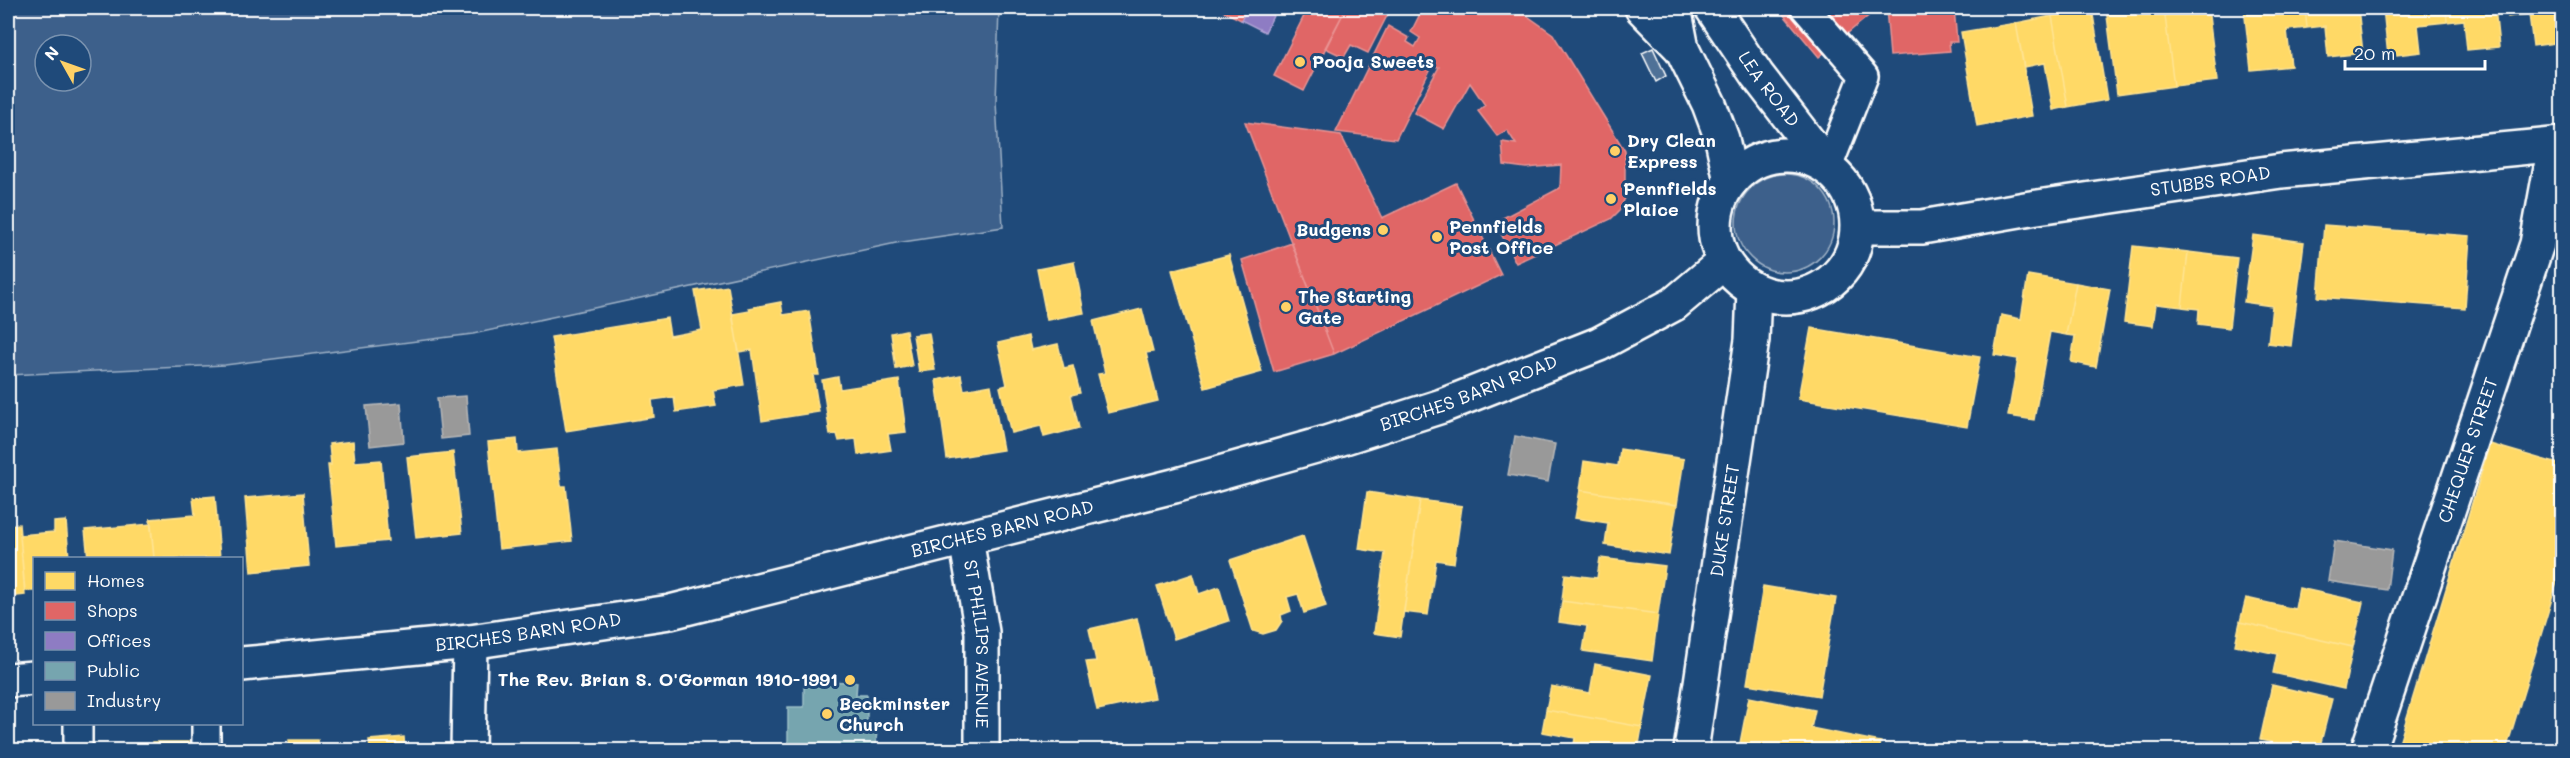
<svg xmlns="http://www.w3.org/2000/svg" width="2570" height="758" viewBox="0 0 2570 758" font-family="Mali,sans-serif">
  <style>
    .green { fill: #3c618b; stroke: #9eb0c5; stroke-width: 1.5; fill-rule: evenodd }
    .homes { fill: #ffd966; stroke: #ffe494; stroke-width: 1.5 }
    .shops { fill: #e06666; stroke: #e99494; stroke-width: 1.5 }
    .offices { fill: #8e7cc3; stroke: #b0a3d5; stroke-width: 1.5 }
    .public { fill: #76a5af; stroke: #9fc0c7; stroke-width: 1.5 }
    .industry { fill: #999; stroke: #b8b8b8; stroke-width: 1.5 }
    .building { fill: #507197; stroke: #fff; stroke-width: 1.5 }
    .lines { fill: none; stroke-linecap: round; stroke-linejoin: round }
    .service-casing { stroke: #fff; stroke-width: 32 }
    .minor-casing { stroke: #fff; stroke-width: 38 }
    .tertiary-casing { stroke: #fff; stroke-width: 38 }
    .secondary-casing { stroke: #fff; stroke-width: 38 }
    .service { stroke: #1f4a7a; stroke-width: 27 }
    .minor { stroke: #1f4a7a; stroke-width: 33 }
    .tertiary { stroke: #1f4a7a; stroke-width: 33 }
    .secondary { stroke: #1f4a7a; stroke-width: 33 }
    .poi-dot { fill: #ffd166; stroke: #1f4a7a; stroke-width: 2 }
    .labels { text-anchor: middle; stroke-width: 6; stroke-linejoin: round; paint-order: stroke }
    .poi-label { font-size: 18px; font-weight: bold; fill: #fff; stroke: #1f4a7a; text-anchor: start }
    .street-label { font-size: 18px; fill: #fff; stroke: #1f4a7a }
  </style>
  <rect width="100%" height="100%" fill="#1f4a7a"/>
  <filter id="ink" filterUnits="userSpaceOnUse"><feTurbulence type="fractalNoise" baseFrequency=".0167" numOctaves="2"/><feDisplacementMap in="SourceGraphic" scale="12" xChannelSelector="R" yChannelSelector="G"/><feConvolveMatrix kernelMatrix="1 2 1 2 8 2 1 2 1" color-interpolation-filters="sRGB"/></filter>
  <g filter="url(#ink)">
    <path class="green" d="M8,8H999L996,102L1003,227L896,243L473,334L225,365L8,375ZM45,45H81V81H45Z
      M1736 223a49 49 0 1 1 98 0a49 49 0 1 1-98 0Z"/>
    <path class="homes" d="M2106,8H2164L2174,86L2117,94Z
      M2164,8H2208L2217,81L2174,86Z
      M2244,8H2305L2307,28L2287,30L2291,66L2251,70Z
      M2305,8H2358L2363,53L2328,57L2325,26L2307,28Z
      M2383,8H2446L2447,22L2418,25L2421,52L2388,56Z
      M2446,8H2495L2499,47L2467,50L2464,20L2447,22Z
      M2507,8H2562V42L2533,46L2529,14L2508,17Z
      M2092,9L2107,100L2068,107L2052,16Z
      M2052,16L2068,107L2053,110L2045,63L2024,67L2016,23Z
      M2016,23L2032,116L1977,126L1961,32Z
      M2324,225L2470,236L2465,308L2318,297Z
      M2253,235L2304,242L2291,346L2268,343L2272,306L2244,302Z
      M2133,246L2188,252L2182,307L2156,304L2153,326L2124,322Z
      M2188,252L2237,258L2229,328L2198,324L2199,309L2182,307Z
      M1229,255L1262,372L1205,388L1172,270Z
      M1074,262L1084,313L1047,320L1037,269Z
      M2028,275L2076,283L2066,335L2050,332L2034,420L2008,416L2018,359L1994,355L2001,315L2021,319Z
      M2076,283L2110,289L2096,367L2071,362L2075,336L2066,335Z
      M728,286L744,385L713,390L716,406L676,412L674,397L652,400L654,417L566,431L551,337L667,318L670,336L702,330L695,291Z
      M781,302L783,315L809,311L819,375H813L819,412L762,421L752,350L739,352L732,314L750,311L749,308Z
      M1142,309L1153,352L1146,353L1158,401L1108,413L1098,374L1105,373L1093,321Z
      M1811,328L1980,357L1967,427L1798,399Z
      M906,330L912,366L896,369L891,333Z
      M929,333L935,370L919,372L913,335Z
      M1028,336L1031,350L1058,344L1064,368L1073,366L1080,393L1071,395L1079,428L1044,437L1041,426L1011,433L1000,387L1007,385L998,343Z
      M961,375L964,390L991,385L1003,450L947,459L936,380Z
      M838,377L840,389L899,380L906,432L888,434L891,450L858,455L856,439L839,441L837,434L830,435L822,380Z
      M517,439L518,453L557,449L561,486H566L572,541L499,549L488,442Z
      M353,441L355,462L381,460L388,541L336,546L328,465H331L329,444Z
      M2490,444L2562,465V566L2506,750H2397Z
      M1620,449L1684,459L1677,505L1580,490L1584,461L1618,466Z
      M453,452L462,533L416,538L407,457Z
      M1580,490L1677,505L1669,555L1605,545L1608,523L1575,518Z
      M1367,492L1420,500L1400,637L1374,633L1385,553L1359,549Z
      M303,493L309,566L251,572L245,498Z
      M215,496L220,558H154L150,519L195,515L193,498Z
      M1420,500L1462,506L1454,563L1436,560L1428,615L1404,612Z
      M66,521L69,558H34V591H25L20,535L54,532V522Z
      M19,524L25,595L8,597V525Z
      M151,524L154,558H88L85,530Z
      M1303,536L1326,606L1304,613L1298,594L1287,597L1291,611L1281,615L1282,621L1276,630L1263,634L1253,631L1230,560Z
      M1600,558L1665,566L1658,614L1562,601L1565,574L1597,578Z
      M1193,574L1199,594L1219,587L1229,621L1174,639L1157,586Z
      M1763,586L1836,598L1819,696L1747,684Z
      M2299,588L2363,602L2353,647L2240,622L2246,598L2295,609Z
      M1562,601L1658,614L1652,661L1583,651L1587,626L1559,622Z
      M1137,618L1155,698L1097,710L1086,662L1096,661L1089,629Z
      M2240,622L2353,647L2344,689L2273,673L2277,654L2235,645Z
      M1595,664L1652,675L1642,727L1546,710L1551,686L1590,693Z
      M2272,685L2332,699L2319,750H2308L2260,740Z
      M1749,697L1815,710L1811,728L1881,742L1879,750H1780L1740,743Z
      M1546,710L1642,727L1638,750H1573L1575,738L1542,732Z
      M404,737L405,750H370L369,740Z
      M289,740H318L319,750H289Z
      M153,742H191V750H153Z
      M2050,742L2102,748V750H2049Z
      M1740,743L1780,750H1738Z
      M228,744L275,746V750H228Z"/>
    <path class="shops" d="M1225,8H1248L1241,20L1223,11Z
      M1308,8H1346L1304,91L1274,76Z
      M1346,8H1391L1368,53L1351,45L1344,57L1325,48Z
      M1423,8H1516L1553,34L1625,151V198L1619,211L1611,219L1516,263L1495,222L1560,188L1561,165L1526,168L1504,165L1502,142L1516,144L1507,130L1497,136L1478,111L1485,105L1470,83L1444,129L1414,113L1439,67L1432,66L1396,139L1336,132L1388,26L1409,38L1407,42L1415,47L1420,38L1411,32Z
      M1778,8H1878L1819,57Z
      M1886,8H1954L1957,42H1949L1950,51L1890,56Z
      M1245,122L1341,135L1382,218L1456,183L1501,275L1334,354Z
      M1292,243L1334,354L1274,372L1242,260Z"/>
    <path class="offices" d="M1248,8H1277L1265,32L1241,20Z"/>
    <path class="public" d="M804,681L857,682L856,695H867V722H877L876,750H788V707H804Z"/>
    <path class="industry" d="M466,396L469,436L441,439L437,398Z
      M401,403L404,442L370,446L366,406Z
      M1515,436L1555,444L1548,482L1508,475Z
      M2334,541L2392,550L2387,590L2328,581Z"/>
    <path class="building" d="M1653,48L1666,76L1656,82L1642,53Z"/>
    <g class="lines">
      <defs>
        <path id="service" d="M1805,8L1864,76L1828,167
          M78,724V750
          M206,750V724"/>
        <g id="minor">
          <path id="s1" d="M966,539L982,632V750"/>
          <path d="M468,750L470,642"/>
          <path id="s2" d="M1691,750L1752,340L1754,290"/>
          <path id="s3" d="M2368,750L2537,244L2555,145"/>
        </g>
        <g id="tertiary">
          <path d="M1642,8L1682,49"/>
          <path d="M1674,8L1682,49L1709,104L1722,139L1731,181"/>
          <path id="s4" d="M1712,8L1757,75L1828,167"/>
        </g>
        <g id="secondary">
          <circle cx="1786" cy="226" r="71"/>
          <path id="s5" d="M1858,227H1922L2031,208L2281,171L2562,144"/>
          <path id="s6" d="M242,664L470,642L670,612L1174,486L1326,443L1442,406L1599,344L1674,304L1724,262"/>
          <path d="M8,680L34,678"/>
        </g>
      </defs>
      <use href="#service" class="service-casing"/>
      <use href="#minor" class="minor-casing"/>
      <use href="#tertiary" class="tertiary-casing"/>
      <use href="#secondary" class="secondary-casing"/>
      <use href="#service" class="service"/>
      <use href="#minor" class="minor"/>
      <use href="#tertiary" class="tertiary"/>
      <use href="#secondary" class="secondary"/>
    </g>
  </g>
  <g class="poi-dot">
    <circle cx="1300" cy="62" r="6"/>
    <circle cx="1615" cy="151" r="6"/>
    <circle cx="1611" cy="199" r="6"/>
    <circle cx="1383" cy="230" r="6"/>
    <circle cx="1437" cy="237" r="6"/>
    <circle cx="1286" cy="307" r="6"/>
    <circle cx="850" cy="680" r="6"/>
    <circle cx="827" cy="714" r="6"/>
  </g>
  <g class="labels">
    <g class="poi-label">
      <text x="1312" y="68">Pooja Sweets</text>
      <text x="1627" y="147">Dry Clean<tspan x="1627" dy="21">Express</tspan></text>
      <text x="1623" y="195">Pennfields<tspan x="1623" dy="21">Plaice</tspan></text>
      <text x="1449" y="233">Pennfields<tspan x="1449" dy="21">Post Office</tspan></text>
      <text x="1371" y="236" text-anchor="end">Budgens</text>
      <text x="1298" y="303">The Starting<tspan x="1298" dy="21">Gate</tspan></text>
      <text x="838" y="686" text-anchor="end">The Rev. Brian S. O'Gorman 1910-1991</text>
      <text x="839" y="710">Beckminster<tspan x="839" dy="21">Church</tspan></text>
    </g>
    <g class="street-label">
      <text dy="6" stroke="none"><textPath href="#s4" startOffset="99">LEA ROAD</textPath></text>
      <text dy="6" stroke="none"><textPath href="#s5" startOffset="356">STUBBS ROAD</textPath></text>
      <text dy="6" stroke="none"><textPath href="#s6" startOffset="1260">BIRCHES BARN ROAD</textPath></text>
      <text dy="6" stroke="none"><textPath href="#s3" startOffset="316">CHEQUER STREET</textPath></text>
      <text dy="6" stroke="none"><textPath href="#s2" startOffset="232">DUKE STREET</textPath></text>
      <text dy="6" stroke="none"><textPath href="#s6" startOffset="774">BIRCHES BARN ROAD</textPath></text>
      <text dy="6" stroke="none"><textPath href="#s6" startOffset="288">BIRCHES BARN ROAD</textPath></text>
      <text dy="6" stroke="none"><textPath href="#s1" startOffset="106">ST PHILIPS AVENUE</textPath></text>
    </g>
  </g>
  <rect width="2570" height="758" fill="none" stroke="#1f4a7a" stroke-width="30"/>
  <rect x="15" y="15" width="2540" height="728" fill="none" stroke="#fff" stroke-width="2" filter="url(#ink)"/>
  <rect x="33" y="557" width="210" height="168" fill="#1f4a7a" stroke="#7992af" stroke-width="1.5"/>
  <rect x="45" y="572" width="30" height="18" fill="#ffd966" stroke="#7992af" stroke-width="1.5"/>
  <text x="87" y="587" font-size="18" fill="#ffffff">Homes</text>
  <rect x="45" y="602" width="30" height="18" fill="#e06666" stroke="#7992af" stroke-width="1.5"/>
  <text x="87" y="617" font-size="18" fill="#ffffff">Shops</text>
  <rect x="45" y="632" width="30" height="18" fill="#8e7cc3" stroke="#7992af" stroke-width="1.5"/>
  <text x="87" y="647" font-size="18" fill="#ffffff">Offices</text>
  <rect x="45" y="662" width="30" height="18" fill="#76a5af" stroke="#7992af" stroke-width="1.5"/>
  <text x="87" y="677" font-size="18" fill="#ffffff">Public</text>
  <rect x="45" y="692" width="30" height="18" fill="#999999" stroke="#7992af" stroke-width="1.5"/>
  <text x="87" y="707" font-size="18" fill="#ffffff">Industry</text>
  <g transform="translate(63 63) rotate(310)"><circle r="28" fill="#1f4a7a" stroke="#7992af" stroke-width="1.5"/>
  <path d="M0-4.5L10 22L0 15L-10 22Z" fill="#ffd166"/>
  <text y="-9" font-size="16" font-weight="bold" text-anchor="middle" fill="#ffffff">N</text>
  </g>
  <path d="M2345 60v9h140v-9" fill="none" stroke="#ffffff" stroke-width="3"/>
  <text x="2354" y="60" font-size="18" fill="#ffffff" stroke="#1f4a7a" stroke-width="4.5" paint-order="stroke">20 m</text>
</svg>
